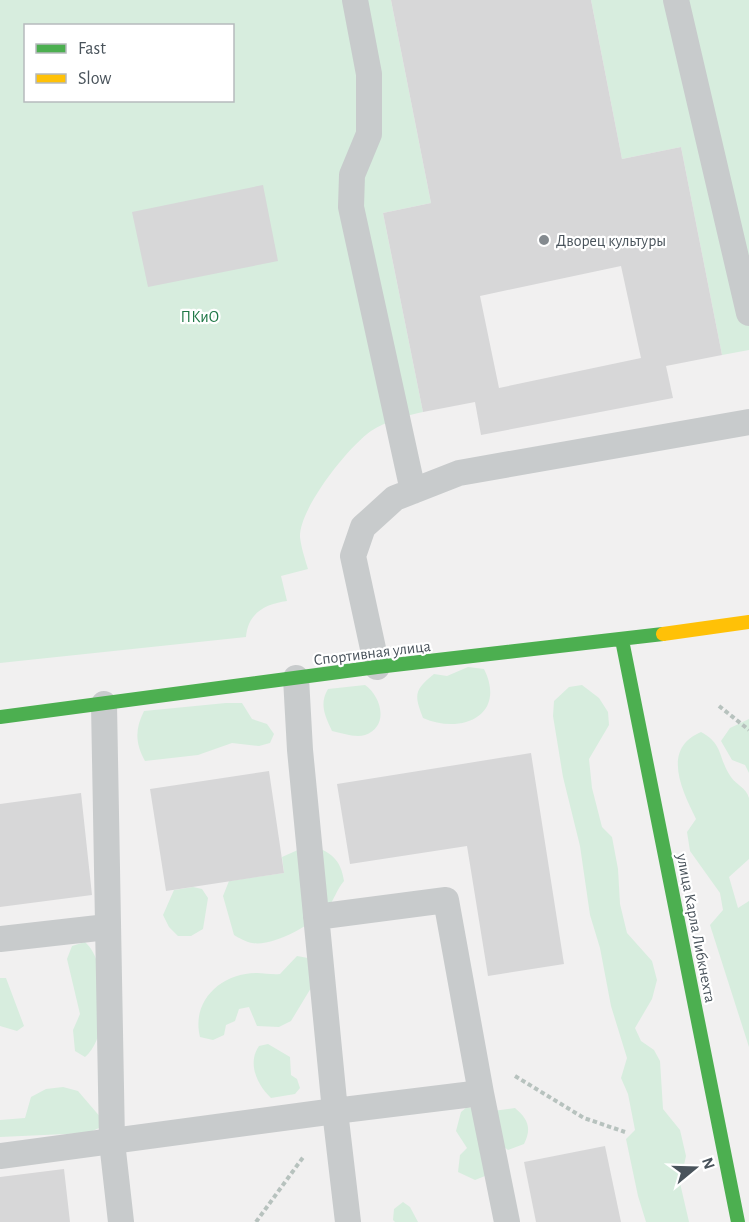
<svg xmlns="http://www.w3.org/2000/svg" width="749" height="1222" viewBox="0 0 749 1222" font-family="'Alegreya Sans',sans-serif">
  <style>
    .green { fill: #d7edde; fill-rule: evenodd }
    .building { fill: #d7d7d8; fill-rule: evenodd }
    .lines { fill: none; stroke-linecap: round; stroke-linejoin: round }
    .path { stroke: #b7c2be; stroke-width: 4; stroke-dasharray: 4.5 3; stroke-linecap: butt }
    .lane { stroke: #c8cbcc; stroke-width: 26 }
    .fast { stroke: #4caf50; stroke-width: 14 }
    .slow { stroke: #ffc107; stroke-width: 14 }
    .poi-dot { fill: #848a8f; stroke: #fff; stroke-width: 2 }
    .labels { text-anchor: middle; stroke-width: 4.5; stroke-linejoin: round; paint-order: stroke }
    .poi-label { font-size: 16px; fill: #49535b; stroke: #fff; text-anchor: start }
    .park-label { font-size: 16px; fill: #1f7746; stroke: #fff }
    .street-label { font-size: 16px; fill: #49535b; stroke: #fff }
  </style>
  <rect width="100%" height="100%" fill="#f1f0f0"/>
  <path class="green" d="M0,0H391L431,203L383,213L423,412C405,416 386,421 371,431C348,447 299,509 300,537C301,547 305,559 308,569L281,576L287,601C265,604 248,613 246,637L0,663ZM26,26H232V100H26Z
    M591,0H749V350L722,355L681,147L622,159Z
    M468,667L484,669C507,715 462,735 423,718C414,695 414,690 434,674L447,676Z
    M365,685C381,696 390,726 365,735C355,738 342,733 332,731C325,716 319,704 328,689Z
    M582,685L599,698L608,712L609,725L589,759L592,788L602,827L612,837L618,869L620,904L627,933L652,961L657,980L652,999L635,1028L641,1041L654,1050L660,1061L663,1109L680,1130L686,1156L680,1183L689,1222H646L638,1196L626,1139L635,1130L628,1094L621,1078L627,1058L611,1006L600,948L590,915L580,846L563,777L553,716L554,701L569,687Z
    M226,703H242L252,719L267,724L274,734L270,743L259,746L232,743L198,755L145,761C135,743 135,729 144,711Z
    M749,719V773L745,765L732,760L721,741L730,728Z
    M701,732C724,744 718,759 731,777C736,785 746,787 749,798C749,813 749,842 749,859L729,877L738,908L749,901V1047L710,925L723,910L720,893L690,851L687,832L696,819C682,790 661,749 701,732Z
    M309,845C330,851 341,859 344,881C337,889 333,902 327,909C313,924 273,947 252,943C246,942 239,938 234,935L223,896L229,881L284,873L282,857Z
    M193,887L202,889L208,898L203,929L191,936H178L169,927L163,915L174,890Z
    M85,942C109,963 110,1037 85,1057L75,1051L73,1030L80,1014L67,959L72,946Z
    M297,956L308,958L314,983L291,1021L279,1027L257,1026L249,1007L239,1009L235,1021L226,1025L224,1035L213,1040L200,1037C191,1001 221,973 257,973C265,973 272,975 280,974Z
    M0,978H6L24,1026L17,1031L0,1026Z
    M268,1044L290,1057L291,1075L297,1079L300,1088L295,1094L271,1098C257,1085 247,1063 259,1046Z
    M63,1087L78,1091L102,1119L99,1128L88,1133L0,1137V1120L25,1118L31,1097L46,1089Z
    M467,1107L485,1112L515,1108C528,1119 532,1128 524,1144L508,1150L500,1144L485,1176L475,1180L458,1172L460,1155L467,1148L456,1131L461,1112Z
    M403,1202L410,1207L418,1222H395L393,1220L394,1209Z"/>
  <path class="building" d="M391,0H591L622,159L681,147L722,355L666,366L673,398L481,435L475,402L423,412L383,213L431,203ZM621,266L641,358L499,388L480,296Z
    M263,185L278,261L148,287L132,212Z
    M531,753L564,964L488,976L467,846L350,864L337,784Z
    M269,771L284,873L166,891L150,789Z
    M81,793L92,895L0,907V804Z
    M605,1146L621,1222H536L524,1162Z
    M64,1169L70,1222H0V1177Z"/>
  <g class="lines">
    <path class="path" d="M719,706L749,730
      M515,1076L584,1118L625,1132
      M256,1222L304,1156"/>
    <path class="lane" d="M355,0L369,74V134L352,175L351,207L413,491
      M676,0L749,313
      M377,667L353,556L363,527L395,498L459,473L749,422
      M296,678L300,750L335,1111L481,1093L507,1222
      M104,704L112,1142L121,1222
      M316,917L446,900L481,1093
      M0,939L107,927
      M0,1156L335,1111L348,1222"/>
    <path class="fast" d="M622,640L738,1222
      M0,717L377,667L663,634"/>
    <path class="slow" d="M663,634L749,622"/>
  </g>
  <circle class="poi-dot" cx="544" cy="240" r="6"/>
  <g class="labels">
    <g class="poi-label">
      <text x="556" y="246">Дворец культуры</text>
    </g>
    <g class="park-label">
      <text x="200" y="322">ПКиО</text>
    </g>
    <g class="street-label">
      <text transform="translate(372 652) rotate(-7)" y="6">Спортивная улица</text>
      <text transform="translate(697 928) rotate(79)" y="6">улица Карла Либкнехта</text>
    </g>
  </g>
  <rect x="24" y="24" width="210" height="78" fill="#ffffff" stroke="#b6babd" stroke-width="1.5"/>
  <rect x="36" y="44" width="30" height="9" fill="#4caf50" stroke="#b6babd" stroke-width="1.5"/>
  <text x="78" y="54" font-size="18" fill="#49535b">Fast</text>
  <rect x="36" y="74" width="30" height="9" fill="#ffc107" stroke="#b6babd" stroke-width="1.5"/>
  <text x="78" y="84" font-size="18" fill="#49535b">Slow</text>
  <g transform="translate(695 1168) rotate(71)" stroke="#ffffff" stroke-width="4.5" paint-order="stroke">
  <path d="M0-4.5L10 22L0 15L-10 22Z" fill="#49535b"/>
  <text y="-9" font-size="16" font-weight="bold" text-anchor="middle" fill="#49535b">N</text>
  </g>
</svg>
